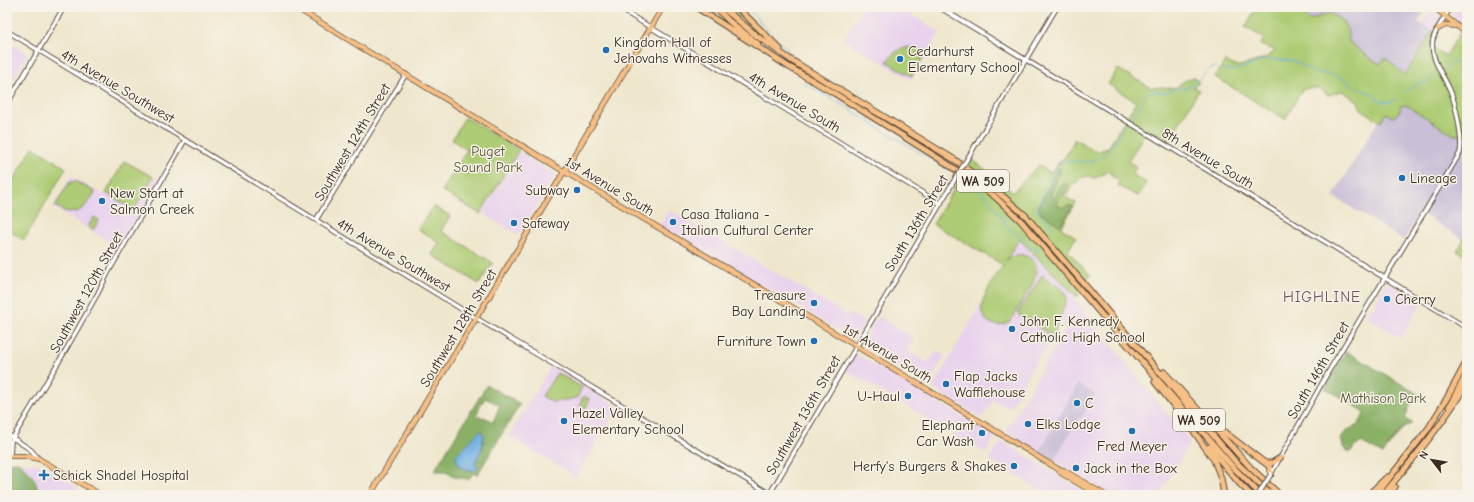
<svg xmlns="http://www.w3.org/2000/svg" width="1474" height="502" viewBox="0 0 1474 502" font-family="'Comic Neue',sans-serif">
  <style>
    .built { fill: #e9d2ed }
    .industrial { fill: #c9bfd7 }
    .green { fill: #adcc74; stroke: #747b49 }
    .forest { fill: #8ab066; stroke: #626d42; fill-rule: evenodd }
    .water { fill: #6eafe2; stroke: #546c80 }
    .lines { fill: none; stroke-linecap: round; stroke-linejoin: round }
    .stream { stroke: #6eafe2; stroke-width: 1 }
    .minor-casing { stroke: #564638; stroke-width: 5.5 }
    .major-casing { stroke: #564638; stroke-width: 6 }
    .highway-casing { stroke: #564638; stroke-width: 7 }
    .minor { stroke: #fff; stroke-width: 3.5 }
    .major { stroke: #f5bf86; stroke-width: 4.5 }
    .highway { stroke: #f5bf86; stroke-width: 5 }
    .minor-bridge-casing { stroke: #564638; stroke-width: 5.5; stroke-linecap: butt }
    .minor-bridge { stroke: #fff; stroke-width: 3.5 }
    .poi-dot { fill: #1f6fb2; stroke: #f7f3e8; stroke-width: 1.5 }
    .labels { text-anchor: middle; stroke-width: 3; stroke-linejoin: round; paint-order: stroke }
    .shield { fill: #f7f3e8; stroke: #73665b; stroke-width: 1 }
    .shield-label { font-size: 13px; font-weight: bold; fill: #3b2a1e }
    .poi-label { font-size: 14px; fill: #3b2a1e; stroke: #f7f3e8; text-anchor: start }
    .street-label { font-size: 14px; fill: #3b2a1e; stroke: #f7f3e8 }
    .park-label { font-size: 14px; fill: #585234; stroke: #f7f3e8 }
    .neighbourhood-label { font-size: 15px; letter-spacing: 1px; fill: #6e525f; stroke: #f7f3e8 }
  </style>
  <rect width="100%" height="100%" fill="#f7f3e8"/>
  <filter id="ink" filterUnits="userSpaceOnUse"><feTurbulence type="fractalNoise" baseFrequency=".025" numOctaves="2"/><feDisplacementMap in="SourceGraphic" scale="8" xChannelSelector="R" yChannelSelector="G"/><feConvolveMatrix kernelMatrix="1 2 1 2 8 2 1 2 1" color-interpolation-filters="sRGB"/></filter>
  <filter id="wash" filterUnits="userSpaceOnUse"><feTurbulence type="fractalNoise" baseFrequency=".012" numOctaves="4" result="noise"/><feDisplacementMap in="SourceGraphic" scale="16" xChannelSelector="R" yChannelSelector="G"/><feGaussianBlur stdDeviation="0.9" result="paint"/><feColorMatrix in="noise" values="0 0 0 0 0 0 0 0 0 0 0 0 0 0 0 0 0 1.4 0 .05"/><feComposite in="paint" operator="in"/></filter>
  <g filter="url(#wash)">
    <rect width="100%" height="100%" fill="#efe7cd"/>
    <path class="built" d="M864,7H883L887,9L888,7H892L899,11L901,9L940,32L911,80L844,39Z
      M1455,7H1467V29L1452,16L1451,14Z
      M1432,9L1440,17L1433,31L1422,24Z
      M13,45L28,54L7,90V49Z
      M519,152L556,174L519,235L482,213Z
      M124,161L159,180L119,248L53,207L71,176L104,195Z
      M669,210L847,315L849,313L865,322L856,338L853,339L660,225Z
      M1019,239L1077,297L1075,300L1190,442L1160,495H1111L1007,432V429L1067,326L1061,323L1044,353L1040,354L1009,409L993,400L982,418L932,388Z
      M1387,282L1421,303L1401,338L1367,317Z
      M878,316L914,338L907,351L928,363L936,351L945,356L928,384L861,345Z
      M856,354L992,434L994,439L986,453L845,370Z
      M551,366L618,407L576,477L509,436Z
      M1001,442H1003L1090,495H1048L989,459Z
      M19,463H31L45,467L78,487L73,495H35L38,490L37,483Z"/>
    <path class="industrial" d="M1290,7H1427L1418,22L1433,31L1406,75L1387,59H1384L1380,64L1372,60L1348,41L1347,28L1345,24L1329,13L1310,20L1301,12Z
      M1393,97L1454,135H1462L1467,137V234L1464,240L1421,213L1403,240L1333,196Z
      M1078,384L1095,394L1081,418L1079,417L1054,461L1039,452Z"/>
    <path class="green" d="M700,7H709L736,31Z
      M727,7H733L761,36Z
      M1257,7C1281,7 1291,4 1310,20L1329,13C1343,19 1349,26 1348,41L1372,60L1380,64L1384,59H1387L1405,75L1433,31L1438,34L1432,47L1446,56L1459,34L1467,42V137L1462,135H1454L1406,105L1400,106L1401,109L1395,116L1392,117L1386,113L1381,122L1361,109L1358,101L1342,91L1328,95L1318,88L1303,89L1285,119L1215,77L1225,61C1229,63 1232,65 1237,66C1244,66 1273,57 1275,50L1260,45L1264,38L1245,27Z
      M911,47L926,52L912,76H911L887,62C893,52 901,48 911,47Z
      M1118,69L1151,88L1163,87L1170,88L1177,87L1184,81L1194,77L1199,83L1193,87L1199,90L1168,142L1147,130L1128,161L1136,167L1132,174L1146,183L1138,196L1118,186L1119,180L1113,177L1110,171L1095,178L1088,176L1081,178L1072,186L1065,197L1076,203L1061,228L1076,237L1068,251L1090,275L1077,297L1019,239L1006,261C1011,256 1018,253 1026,256C1048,264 1030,288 1023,300C1019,307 1015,315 1010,321C1003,325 996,327 989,322C969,310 995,279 1003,265L933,224L972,159L1013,192L1039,165L1051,173L1058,163L1065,157L1075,139L1096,152L1108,148L1136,102L1108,84Z
      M465,117L519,150L480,214L442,191L467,150L452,140Z
      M33,147L66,168L24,240L7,230V192Z
      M124,161L153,177L134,210L106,193Z
      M75,181L95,192C84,211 75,219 55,206L69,183Z
      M433,206L450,216L441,231L493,263L479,284L432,255L439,242L418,229Z
      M94,217L99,220L93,230L88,227Z
      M1467,234V257L1457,251Z
      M1042,275L1063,290L1067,298L1054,334H1049L1019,315L1018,313Z
      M557,373L582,387L577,398L553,402L542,396Z
      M583,396L590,399L586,408L580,405Z"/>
    <path class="forest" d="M1059,169L1060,172L1050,197L1054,199L1062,183L1067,184L1069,186L1057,203L1059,207C1064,208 1067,205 1073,206L1060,226L1040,212L1039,207L1056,170Z
      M1346,351L1421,396L1420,399H1415L1409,407L1405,419L1412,423L1402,429L1383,454L1361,442L1350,452L1344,449L1341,439L1346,431L1358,425L1365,412L1325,388Z
      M487,385L520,404L477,475L473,473L469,479L454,477L444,471H434ZM485,398L500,405L493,422L486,418L476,416L480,406ZM478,433L484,441L475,463L477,468L468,470L458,466L456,459V455Z
      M18,462C27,469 36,479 38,490L35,495H7V463Z"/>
    <path class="water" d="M480,431L484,434L482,449L475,463L478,468L475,471L460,468L456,459V455Z"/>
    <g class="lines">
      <path class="stream" d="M747,7L768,31L797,59
        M1444,69L1451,62L1463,66L1465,70V78
        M1221,70H1236L1254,64L1266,59L1295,61L1313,72L1334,75L1344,79L1353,86L1373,94L1380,101L1391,102L1395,99
        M1464,81V86L1467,91
        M803,83L847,107L864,119L945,167L953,170
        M1404,92L1418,83H1426L1436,73
        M1130,119C1147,109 1135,85 1166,93L1171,90L1188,87L1200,78L1209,69L1216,67
        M963,178L988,198L1010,230L1023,238L1032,248L1038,251L1041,250
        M1052,229L1050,223L1037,211V208L1059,164C1065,159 1072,161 1080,162C1108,162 1112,144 1125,125
        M8,463C20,471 26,480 27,495"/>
    </g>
  </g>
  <g filter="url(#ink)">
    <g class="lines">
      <defs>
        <path id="minor" d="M617,7L941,204
          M939,7L1467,328
          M7,31L476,318L772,495
          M7,104L64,7
          M969,156L1057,7
          M316,220L406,74
          M7,434L31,450L39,459
          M10,456L11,441L64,353L98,293L109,271L185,140
          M1271,474L1330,369L1460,153C1463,139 1456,104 1450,90C1443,74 1429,58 1433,39C1436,28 1445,17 1451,7
          M769,495L955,179"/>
        <path id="major" d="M295,7L565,172L792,307L1058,469L1061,473L1098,495
          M1434,7L1467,34
          M1438,29L1445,25L1457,26
          M7,456H25L39,459L101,495
          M1058,469L1063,470L1105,495
          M370,495L663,7"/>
        <path id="highway" d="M696,7L789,67L834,93L946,163L993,195L1020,220L1231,465L1261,495
          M715,7L729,21L758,44
          M722,7L757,36L791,60L955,160L998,192L1026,216L1235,461L1271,495
          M737,7L780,49
          M1164,372L1251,468L1280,495
          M1155,382L1190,426L1214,460L1221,478L1224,495
          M1449,407L1467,373
          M1219,428L1269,466L1271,474
          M1209,447L1239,483L1251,495
          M1266,463H1272L1280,458
          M1368,495L1387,477
          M1376,495L1428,429L1447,398L1467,361
          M1383,495C1413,459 1444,423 1467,383
          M1388,495L1395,487"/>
      </defs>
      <use href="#minor" class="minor-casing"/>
      <use href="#major" class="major-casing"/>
      <use href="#highway" class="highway-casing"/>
      <use href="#minor" class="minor"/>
      <use href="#major" class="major"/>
      <use href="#highway" class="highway"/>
      <defs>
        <path id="minor-bridge" d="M955,179L969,156
          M1258,495L1271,474"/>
      </defs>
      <use href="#minor-bridge" class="minor-bridge-casing"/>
      <use href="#minor-bridge" class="minor-bridge"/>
    </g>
  </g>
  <g class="poi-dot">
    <circle cx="606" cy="50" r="4"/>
    <circle cx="900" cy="59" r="4"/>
    <circle cx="1402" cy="178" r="4"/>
    <circle cx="577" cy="190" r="4"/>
    <circle cx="102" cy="201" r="4"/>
    <circle cx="673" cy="222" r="4"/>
    <circle cx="514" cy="223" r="4"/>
    <circle cx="1387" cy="299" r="4"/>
    <circle cx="814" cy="303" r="4"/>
    <circle cx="1012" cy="329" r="4"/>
    <circle cx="814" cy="341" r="4"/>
    <circle cx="946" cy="384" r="4"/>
    <circle cx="908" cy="396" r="4"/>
    <circle cx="1077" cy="403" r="4"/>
    <circle cx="564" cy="421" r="4"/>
    <circle cx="1028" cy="424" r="4"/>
    <circle cx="1132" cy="431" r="4"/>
    <circle cx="982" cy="433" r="4"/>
    <circle cx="1014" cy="466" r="4"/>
    <circle cx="1076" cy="468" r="4"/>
    <path d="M42 469h4v4h4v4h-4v4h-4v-4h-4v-4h4z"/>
  </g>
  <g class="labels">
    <g class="shield">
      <rect x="957" y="170" width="52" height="22" rx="3"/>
      <rect x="1173" y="409" width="52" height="22" rx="3"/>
    </g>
    <g class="shield-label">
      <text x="983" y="186">WA 509</text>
      <text x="1199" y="425">WA 509</text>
    </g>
    <g class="poi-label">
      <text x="614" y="47">Kingdom Hall of<tspan x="614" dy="16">Jehovahs Witnesses</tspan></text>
      <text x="908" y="56">Cedarhurst<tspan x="908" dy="16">Elementary School</tspan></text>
      <text x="1410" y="183">Lineage</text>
      <text x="569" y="195" text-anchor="end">Subway</text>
      <text x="110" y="198">New Start at<tspan x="110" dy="16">Salmon Creek</tspan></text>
      <text x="681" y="219">Casa Italiana -<tspan x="681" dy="16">Italian Cultural Center</tspan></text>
      <text x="522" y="228">Safeway</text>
      <text x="806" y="300" text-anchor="end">Treasure<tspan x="806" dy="16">Bay Landing</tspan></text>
      <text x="1395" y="304">Cherry</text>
      <text x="1020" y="326">John F. Kennedy<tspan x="1020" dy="16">Catholic High School</tspan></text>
      <text x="806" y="346" text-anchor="end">Furniture Town</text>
      <text x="954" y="381">Flap Jacks<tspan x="954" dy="16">Wafflehouse</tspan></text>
      <text x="900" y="401" text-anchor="end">U-Haul</text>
      <text x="1085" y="408">C</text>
      <text x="572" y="418">Hazel Valley<tspan x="572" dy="16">Elementary School</tspan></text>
      <text x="1036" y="429">Elks Lodge</text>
      <text x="974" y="430" text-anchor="end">Elephant<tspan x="974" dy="16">Car Wash</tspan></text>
      <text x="1132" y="451" text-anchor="middle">Fred Meyer</text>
      <text x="1006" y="471" text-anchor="end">Herfy's Burgers &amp; Shakes</text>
      <text x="1084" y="473">Jack in the Box</text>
      <text x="53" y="480">Schick Shadel Hospital</text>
    </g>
    <g class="street-label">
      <text transform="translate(118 86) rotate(31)" y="5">4th Avenue Southwest</text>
      <text transform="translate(795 102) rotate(31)" y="5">4th Avenue South</text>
      <text transform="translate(352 142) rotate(-59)" y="5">Southwest 124th Street</text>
      <text transform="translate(1208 158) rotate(31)" y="5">8th Avenue South</text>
      <text transform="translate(610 186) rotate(31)" y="5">1st Avenue South</text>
      <text transform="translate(916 223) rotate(-59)" y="5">South 136th Street</text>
      <text transform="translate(394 255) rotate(31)" y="5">4th Avenue Southwest</text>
      <text transform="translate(86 292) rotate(-61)" y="5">Southwest 120th Street</text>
      <text transform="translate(458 328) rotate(-59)" y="5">Southwest 128th Street</text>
      <text transform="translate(888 353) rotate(31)" y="5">1st Avenue South</text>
      <text transform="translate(1318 370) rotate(-60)" y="5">South 146th Street</text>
      <text transform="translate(803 415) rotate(-60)" y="5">Southwest 136th Street</text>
    </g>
    <g class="park-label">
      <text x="488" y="156">Puget<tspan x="488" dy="16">Sound Park</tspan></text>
      <text x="1383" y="403">Mathison Park</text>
    </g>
    <g class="neighbourhood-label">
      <text x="1322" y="302">HIGHLINE</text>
    </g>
  </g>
  <rect width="1474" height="502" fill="none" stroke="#f7f3e8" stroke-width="24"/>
  <g transform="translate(1432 460) rotate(301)" stroke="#f7f3e8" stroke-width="3" paint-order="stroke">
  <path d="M0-3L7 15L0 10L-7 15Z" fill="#3b2a1e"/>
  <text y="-6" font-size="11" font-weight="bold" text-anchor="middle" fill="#3b2a1e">N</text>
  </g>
</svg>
